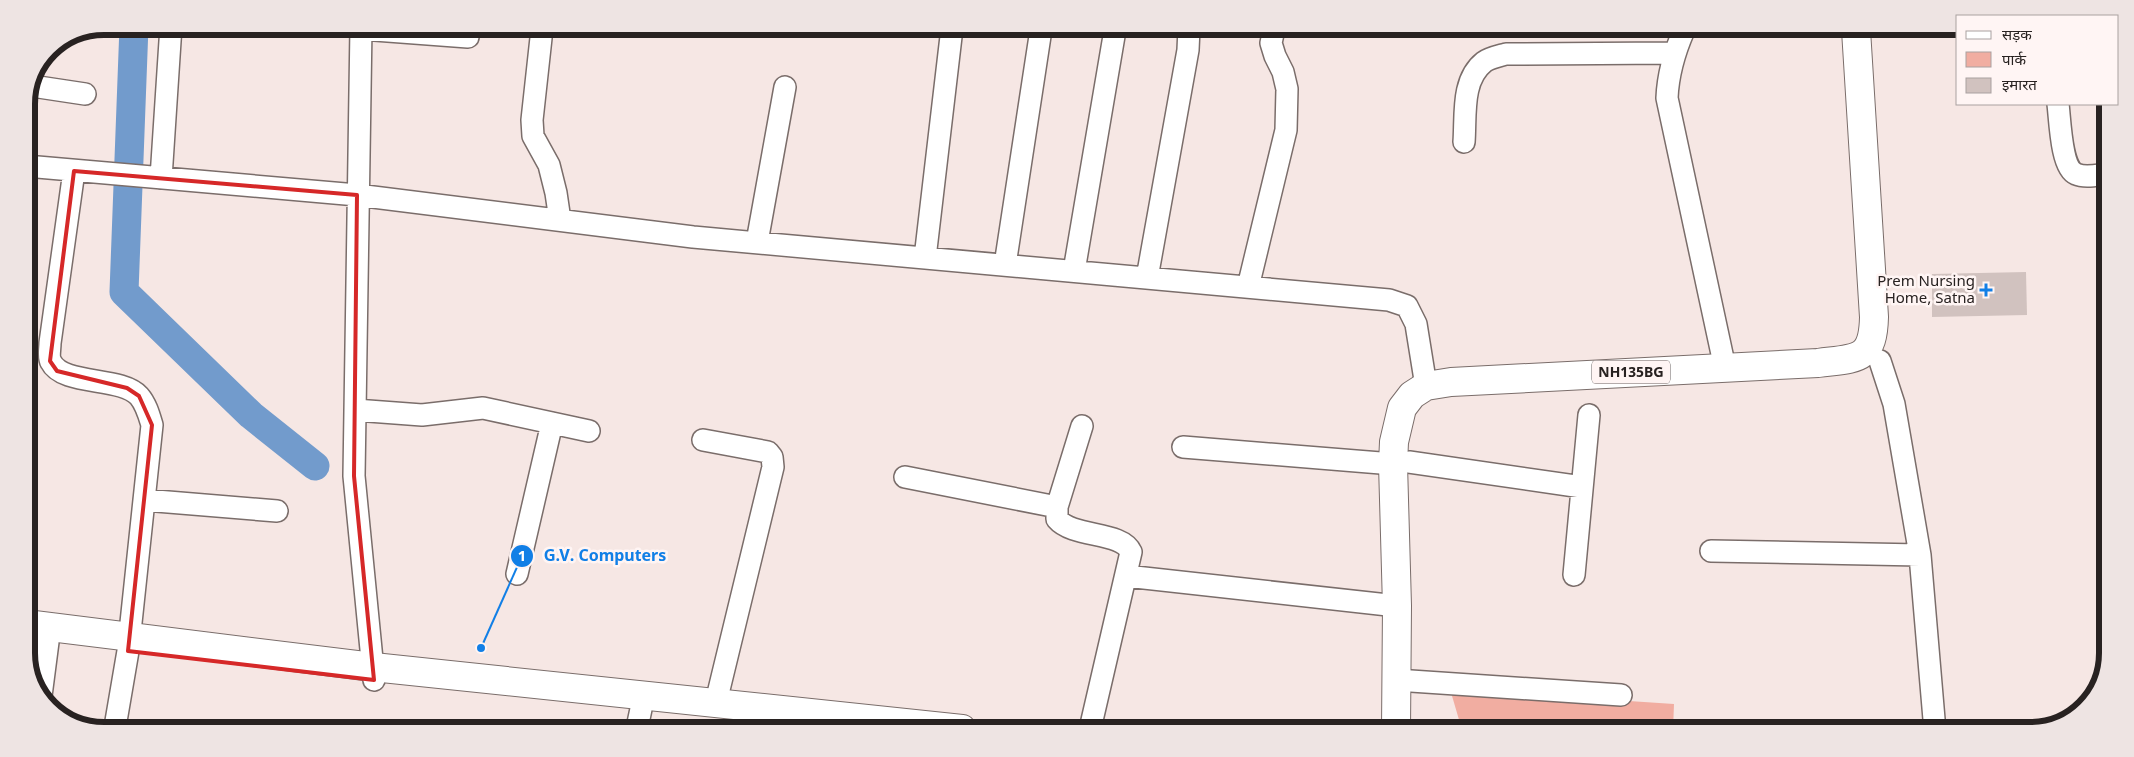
<svg xmlns="http://www.w3.org/2000/svg" width="2134" height="757" viewBox="0 0 2134 757" font-family="Georgia,'Noto Sans Devanagari',serif">
  <style>
    .green { fill: #f1ada1 }
    .lines { fill: none; stroke-linecap: round; stroke-linejoin: round }
    .river { stroke: #729bcc; stroke-width: 29 }
    .building { fill: #d1c2bf }
    .minor-casing { stroke: #7a6d6a; stroke-width: 24 }
    .major-casing { stroke: #7a6d6a; stroke-width: 30 }
    .highway-casing { stroke: #7a6d6a; stroke-width: 30 }
    .minor { stroke: #fff; stroke-width: 21 }
    .major { stroke: #fff; stroke-width: 28 }
    .highway { stroke: #fff; stroke-width: 28 }
    .marked { fill: none; stroke: #d62828; stroke-width: 4; stroke-linejoin: round }
    .poi-dot { fill: #117fe6; stroke: #fff5f4; stroke-width: 2 }
    .labels { text-anchor: middle; stroke-width: 5; stroke-linejoin: round; paint-order: stroke }
    .shield { fill: #fff5f4; stroke: #686160; stroke-width: 1 }
    .shield-label { font-size: 14px; font-weight: bold; fill: #282221 }
    .poi-label { font-size: 15px; fill: #282221; stroke: #fff5f4; text-anchor: end }
    .rim { fill: none; stroke: #282221; stroke-width: 6 }
    .leader { fill: none; stroke: #117fe6; stroke-width: 2 }
    .callout-dot { fill: #117fe6; stroke: #fff5f4; stroke-width: 2 }
    .mark-label { font-size: 15px; text-anchor: middle; font-weight: bold; fill: #fff }
    .callout-label { font-size: 16px; text-anchor: middle; font-weight: bold; fill: #117fe6; stroke: #fff5f4; stroke-width: 5; stroke-linejoin: round; paint-order: stroke }
  </style>
  <rect width="100%" height="100%" fill="#f6e7e4"/>
  <path class="green" d="M1450,689L1674,704L1673,730H1462Z"/>
  <g class="lines">
    <path class="river" d="M134,26L124,292L251,415L315,466"/>
  </g>
  <path class="building" d="M2026,272L2027,315L1932,317V274Z"/>
  <g class="lines">
    <defs>
      <path id="minor" d="M361,27L354,476L374,680
        M361,29L468,37
        M1684,30C1674,53 1668,73 1667,98L1725,368
        M541,38L532,120L533,136L549,165L556,193L560,220
        M32,86L85,94
        M2058,104C2060,119 2061,168 2076,174C2085,178 2097,175 2107,174
        M1464,142C1466,116 1461,80 1484,62C1489,58 1499,56 1506,54L1673,53
        M26,166L357,195L693,237L1389,300L1407,306L1416,324L1426,386
        M74,171L50,343C50,349 48,357 51,362C63,386 121,376 139,396C146,404 149,415 152,425L128,651L115,727
        M161,178L171,26
        M757,242L785,87
        M925,258L952,28
        M1005,265L1040,36
        M1074,271L1115,30
        M1147,278L1188,50L1189,28
        M1248,287L1286,130L1287,89L1283,72L1275,56L1271,43L1274,29
        M1880,361L1894,404L1920,555L1935,731
        M355,410L422,415L483,408L589,431
        M1082,426L1057,507V519C1073,538 1122,531 1131,552L1090,729
        M703,440L768,452L772,457L773,467L716,702
        M1183,447L1393,464
        M1409,462L1582,487
        M905,477L1057,507
        M144,500L277,511
        M1711,551L1920,555
        M517,574L552,423
        M1574,575L1589,415
        M1126,576L1397,606
        M1396,680L1621,695
        M41,696L48,642
        M637,728L641,709"/>
      <path id="major" d="M26,624L373,667L962,729"/>
      <path id="highway" d="M1396,729L1397,606L1393,464L1394,442L1402,408L1412,395L1426,386L1451,382L1818,363C1856,358 1873,362 1874,317L1856,30"/>
    </defs>
    <use href="#minor" class="minor-casing"/>
    <use href="#major" class="major-casing"/>
    <use href="#highway" class="highway-casing"/>
    <use href="#minor" class="minor"/>
    <use href="#major" class="major"/>
    <use href="#highway" class="highway"/>
  </g>
  <path class="marked" d="M74,171L357,195L354,476L374,680L128,651L152,425L139,396L127,388L57,371L50,361Z"/>
  <path class="poi-dot" d="M1983.5 282.5h5v5h5v5h-5v5h-5v-5h-5v-5h5z"/>
  <g class="labels">
    <rect class="shield" x="1592" y="360.5" width="78" height="23" rx="4"/>
    <g class="shield-label">
      <text x="1631" y="377">NH135BG</text>
    </g>
    <g class="poi-label">
      <text x="1975" y="286">Prem Nursing<tspan x="1975" dy="17">Home, Satna</tspan></text>
    </g>
  </g>
  <path d="M0 0H2134V757H0ZM104 35H2030A69 69 0 0 1 2099 104V653A69 69 0 0 1 2030 722H104A69 69 0 0 1 35 653V104A69 69 0 0 1 104 35Z" fill="#eee4e3" fill-rule="evenodd"/>
  <path class="rim" d="M104 35H2030A69 69 0 0 1 2099 104V653A69 69 0 0 1 2030 722H104A69 69 0 0 1 35 653V104A69 69 0 0 1 104 35Z"/>
  <path class="leader" d="M481 648L522 556"/>
  <g class="callout-dot">
    <circle cx="481" cy="648" r="5"/>
    <circle cx="522" cy="556" r="12"/>
  </g>
  <g class="mark-label">
    <text x="522" y="561">1</text>
  </g>
  <g class="callout-label">
    <text x="605" y="561">G.V. Computers</text>
  </g>
  <rect x="1956" y="15" width="162" height="90" fill="#fff5f4" stroke="#a9a1a0"/>
  <rect x="1966" y="31" width="25" height="8" fill="#ffffff" stroke="#a9a1a0"/>
  <text x="2002" y="40" font-size="15" fill="#282221">सड़क</text>
  <rect x="1966" y="52" width="25" height="15" fill="#f1ada1" stroke="#a9a1a0"/>
  <text x="2002" y="65" font-size="15" fill="#282221">पार्क</text>
  <rect x="1966" y="78" width="25" height="15" fill="#d1c2bf" stroke="#a9a1a0"/>
  <text x="2002" y="90" font-size="15" fill="#282221">इमारत</text>
</svg>
